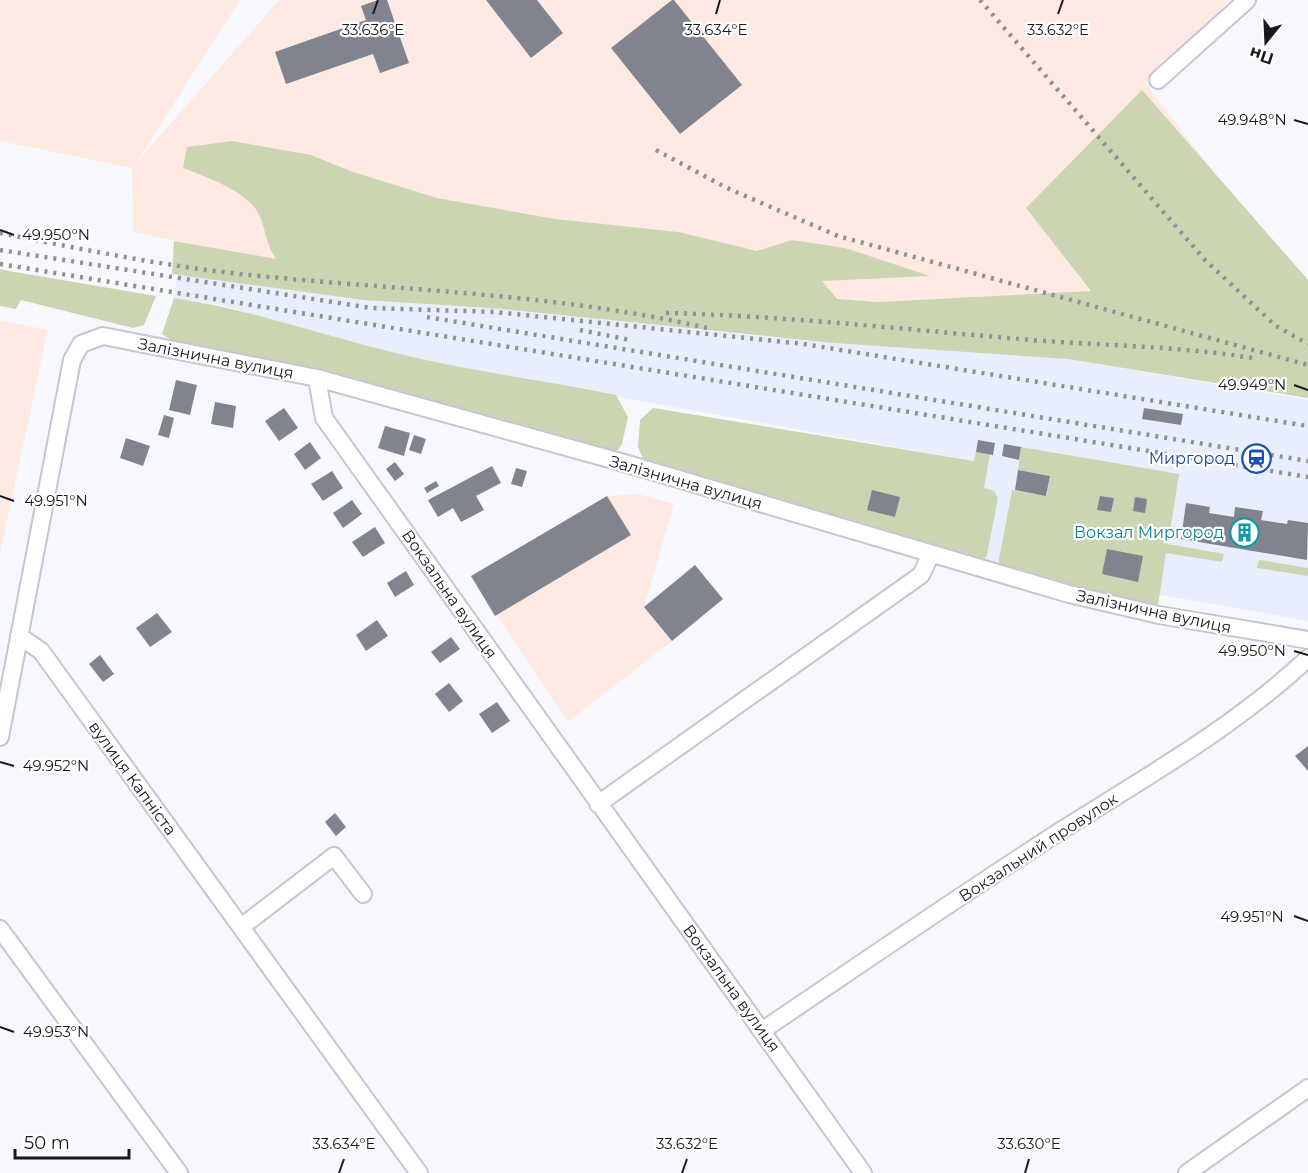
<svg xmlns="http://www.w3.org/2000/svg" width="1308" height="1173" viewBox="0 0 1308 1173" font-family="Montserrat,sans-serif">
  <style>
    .industrial { fill: #feeae3 }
    .built { fill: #e9eefd }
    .green { fill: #ccd5b2 }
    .building { fill: #81848f }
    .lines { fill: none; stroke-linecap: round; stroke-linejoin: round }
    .minor-casing { stroke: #c4c7d2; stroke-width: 20 }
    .minor { stroke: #fff; stroke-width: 16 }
    .rail { stroke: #8f9094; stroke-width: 4.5; stroke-dasharray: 3 6; stroke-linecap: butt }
    .ticks { fill: none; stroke: #18191d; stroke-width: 2 }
    .labels { text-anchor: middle; stroke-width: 4.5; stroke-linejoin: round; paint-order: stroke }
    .street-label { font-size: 16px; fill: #18191d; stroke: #fff }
    .transit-label { font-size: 16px; fill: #164399; stroke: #fff; text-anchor: end }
    .culture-label { font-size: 16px; fill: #0d838f; stroke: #fff; text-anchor: end }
    .ticks-label { font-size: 15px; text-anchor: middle; fill: #18191d; stroke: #fff; stroke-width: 4.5; stroke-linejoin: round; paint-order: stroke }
  </style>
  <rect width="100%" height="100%" fill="#f7f8fd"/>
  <path class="industrial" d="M0,0H240L136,163L279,0H1230L1145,83L1305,290L1092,291L878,302L260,258L133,232L132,168L0,141Z
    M0,320L48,330L0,553Z
    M639,494L674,504L644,607L672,641L568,722L471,576L607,496Z"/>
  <path class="built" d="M179,255L429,305L498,308L749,335L1068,359L1308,400V621L1010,568L962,555L974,461L495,375L395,353L216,304L174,298Z"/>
  <path class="green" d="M1142,90L1308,280V398L1068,359L834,343L503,309L364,300L172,274L174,241L276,259C264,242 266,225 257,211C244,190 204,176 183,168L187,147L232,141L311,155L353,172L437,198L555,219L678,232L757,251L792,240L845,248L930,276L822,281L837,299L878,302L1091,291L1026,208Z
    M0,269L9,271L156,296L144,325L133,328L21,300L16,309L0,306Z
    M174,298C249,309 321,335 396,353C468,371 543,380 616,395L628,417L622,444L618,450H611L329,371L171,340L162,334Z
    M653,408L974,461L976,452L990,454L984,488L994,491L998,498L987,555L984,560H978L643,459L638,447L640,420Z
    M1021,447L1179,474L1168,544L1224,554L1222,562L1166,553L1158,605L1045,580L998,565L1012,490L1047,496L1050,476L1018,470Z
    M1259,560L1308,568V576L1257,568Z"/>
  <path class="building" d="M378,0H387L409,63L380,73L373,54L286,84L275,52L366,20L361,6Z
    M486,0H537L563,33L531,58Z
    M672,0H674L742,85L680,134L611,48Z
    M176,380L197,385L190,415L169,410Z
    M215,402L236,406L233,428L211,424Z
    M284,408L298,428L279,441L265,421Z
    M1144,408L1183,414L1181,425L1142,419Z
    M164,415L174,418L169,438L158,435Z
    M385,426L410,433L404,456L378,448Z
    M414,435L426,439L421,454L409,450Z
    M126,438L150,446L143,466L120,458Z
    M978,440L995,443L993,455L976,452Z
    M310,442L321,458L305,470L294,454Z
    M1004,444L1021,447L1019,460L1002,456Z
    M395,462L404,474L395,481L386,469Z
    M492,466L501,483L476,496L484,510L461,522L453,508L438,517L428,500Z
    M516,468L527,471L522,487L511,484Z
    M1018,470L1050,476L1046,496L1015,490Z
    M332,471L343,488L323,501L311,484Z
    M436,481L439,486L427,493L424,488Z
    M872,490L900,497L895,517L867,510Z
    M607,496L631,535L495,616L471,576Z
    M1100,496L1114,498L1111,512L1097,510Z
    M1135,497L1147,499L1145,513L1133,511Z
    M352,500L362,514L343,528L333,513Z
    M1186,503L1210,507L1209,513L1234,517L1235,507L1263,511L1261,520L1287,524L1288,520L1308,523L1307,560L1181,539Z
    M375,527L385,543L363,557L352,542Z
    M1107,549L1143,556L1138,582L1102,574Z
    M695,565L723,599L672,641L644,607Z
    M406,571L414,585L395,597L387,583Z
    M157,613L172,632L150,647L136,628Z
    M377,620L388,636L366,651L356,635Z
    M451,637L460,649L440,663L431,652Z
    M100,655L114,674L103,682L89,664Z
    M449,683L463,701L449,712L435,694Z
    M497,702L510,721L492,733L479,714Z
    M1308,746V771L1295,756Z
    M335,813L346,827L336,836L325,822Z"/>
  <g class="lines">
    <defs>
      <path id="minor" d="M1158,80L1247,0
        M317,378L324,418L863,1173
        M19,636L41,651L419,1173
        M0,737L72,360L81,344L103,336L317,378L624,463L1069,594L1159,615L1308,640
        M598,804L921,575L931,554
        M241,927L334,856L363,894
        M0,929L179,1173
        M763,1030C862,963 961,895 1062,830C1146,777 1236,726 1308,658
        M1187,1173L1308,1088"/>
    </defs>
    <use href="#minor" class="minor-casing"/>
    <use href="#minor" class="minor"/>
    <path class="rail" d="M980,0L1205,260L1276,326L1308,344
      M656,150L727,188L838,236L1308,365
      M0,233C86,250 173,268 260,276C410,291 560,294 707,328
      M0,250L371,308L495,312L804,344L1308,426
      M0,264L1308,477
      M666,313C788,316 910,330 1032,340C1108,346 1183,346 1258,359
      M427,317L1308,461
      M580,330L630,340"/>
  </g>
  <path class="ticks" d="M373,14L378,0M716,14L720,0M1058,14L1063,0M1294,120L1308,124M0,230L14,235M1294,385L1308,390M0,496L14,501M1294,651L1308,655M0,762L14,766M1294,916L1308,921M0,1027L14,1032M339,1173L344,1159M682,1173L687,1159M1025,1173L1029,1159"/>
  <defs>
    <symbol id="station-ring" viewBox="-11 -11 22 22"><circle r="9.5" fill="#fff" stroke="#1a4fb4" stroke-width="1.5"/><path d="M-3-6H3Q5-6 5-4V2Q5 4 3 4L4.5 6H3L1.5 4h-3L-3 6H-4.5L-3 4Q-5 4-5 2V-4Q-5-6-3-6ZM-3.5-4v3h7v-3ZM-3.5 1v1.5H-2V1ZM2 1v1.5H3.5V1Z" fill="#1a4fb4"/></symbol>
    <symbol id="building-ring" viewBox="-11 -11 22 22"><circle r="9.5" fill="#fff" stroke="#0f9aa8" stroke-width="1.5"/><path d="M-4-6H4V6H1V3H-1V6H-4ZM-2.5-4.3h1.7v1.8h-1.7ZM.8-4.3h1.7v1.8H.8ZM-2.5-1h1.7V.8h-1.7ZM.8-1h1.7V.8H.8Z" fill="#0f9aa8"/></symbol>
  </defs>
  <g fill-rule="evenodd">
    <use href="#station-ring" x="1240" y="442" width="33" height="33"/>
    <use href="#building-ring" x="1228" y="516" width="33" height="33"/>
  </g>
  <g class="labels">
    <g class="street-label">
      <text transform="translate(216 358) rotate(11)" y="6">Залізнична вулиця</text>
      <text transform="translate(686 482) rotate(16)" y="6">Залізнична вулиця</text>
      <text transform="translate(450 594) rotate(55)" y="6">Вокзальна вулиця</text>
      <text transform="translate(1154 611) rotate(12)" y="6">Залізнична вулиця</text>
      <text transform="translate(133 778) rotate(54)" y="6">вулиця Капніста</text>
      <text transform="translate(1038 847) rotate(-33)" y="6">Вокзальний провулок</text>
      <text transform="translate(732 988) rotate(54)" y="6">Вокзальна вулиця</text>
    </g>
    <g class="transit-label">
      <text x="1235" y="464">Миргород</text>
    </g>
    <g class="culture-label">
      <text x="1224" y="538">Вокзал Миргород</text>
    </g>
  </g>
  <g class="ticks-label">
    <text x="373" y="35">33.636°E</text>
    <text x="716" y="35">33.634°E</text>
    <text x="1058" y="35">33.632°E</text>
    <text x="1252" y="125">49.948°N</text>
    <text x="56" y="240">49.950°N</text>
    <text x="1252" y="390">49.949°N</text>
    <text x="56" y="506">49.951°N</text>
    <text x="1252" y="656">49.950°N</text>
    <text x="56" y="771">49.952°N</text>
    <text x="1252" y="922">49.951°N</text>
    <text x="56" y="1037">49.953°N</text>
    <text x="344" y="1149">33.634°E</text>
    <text x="687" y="1149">33.632°E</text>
    <text x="1029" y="1149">33.630°E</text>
  </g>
  <g transform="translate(1266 42) rotate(198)" stroke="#ffffff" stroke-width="4.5" paint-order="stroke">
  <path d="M0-4.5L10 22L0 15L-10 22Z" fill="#18191d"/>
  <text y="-9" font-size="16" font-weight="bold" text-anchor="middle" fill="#18191d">Пн</text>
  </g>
  <path d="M15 1149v9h114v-9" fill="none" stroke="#18191d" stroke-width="3"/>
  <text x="24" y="1149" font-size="18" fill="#18191d" stroke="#ffffff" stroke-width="4.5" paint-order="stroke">50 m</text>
</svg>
